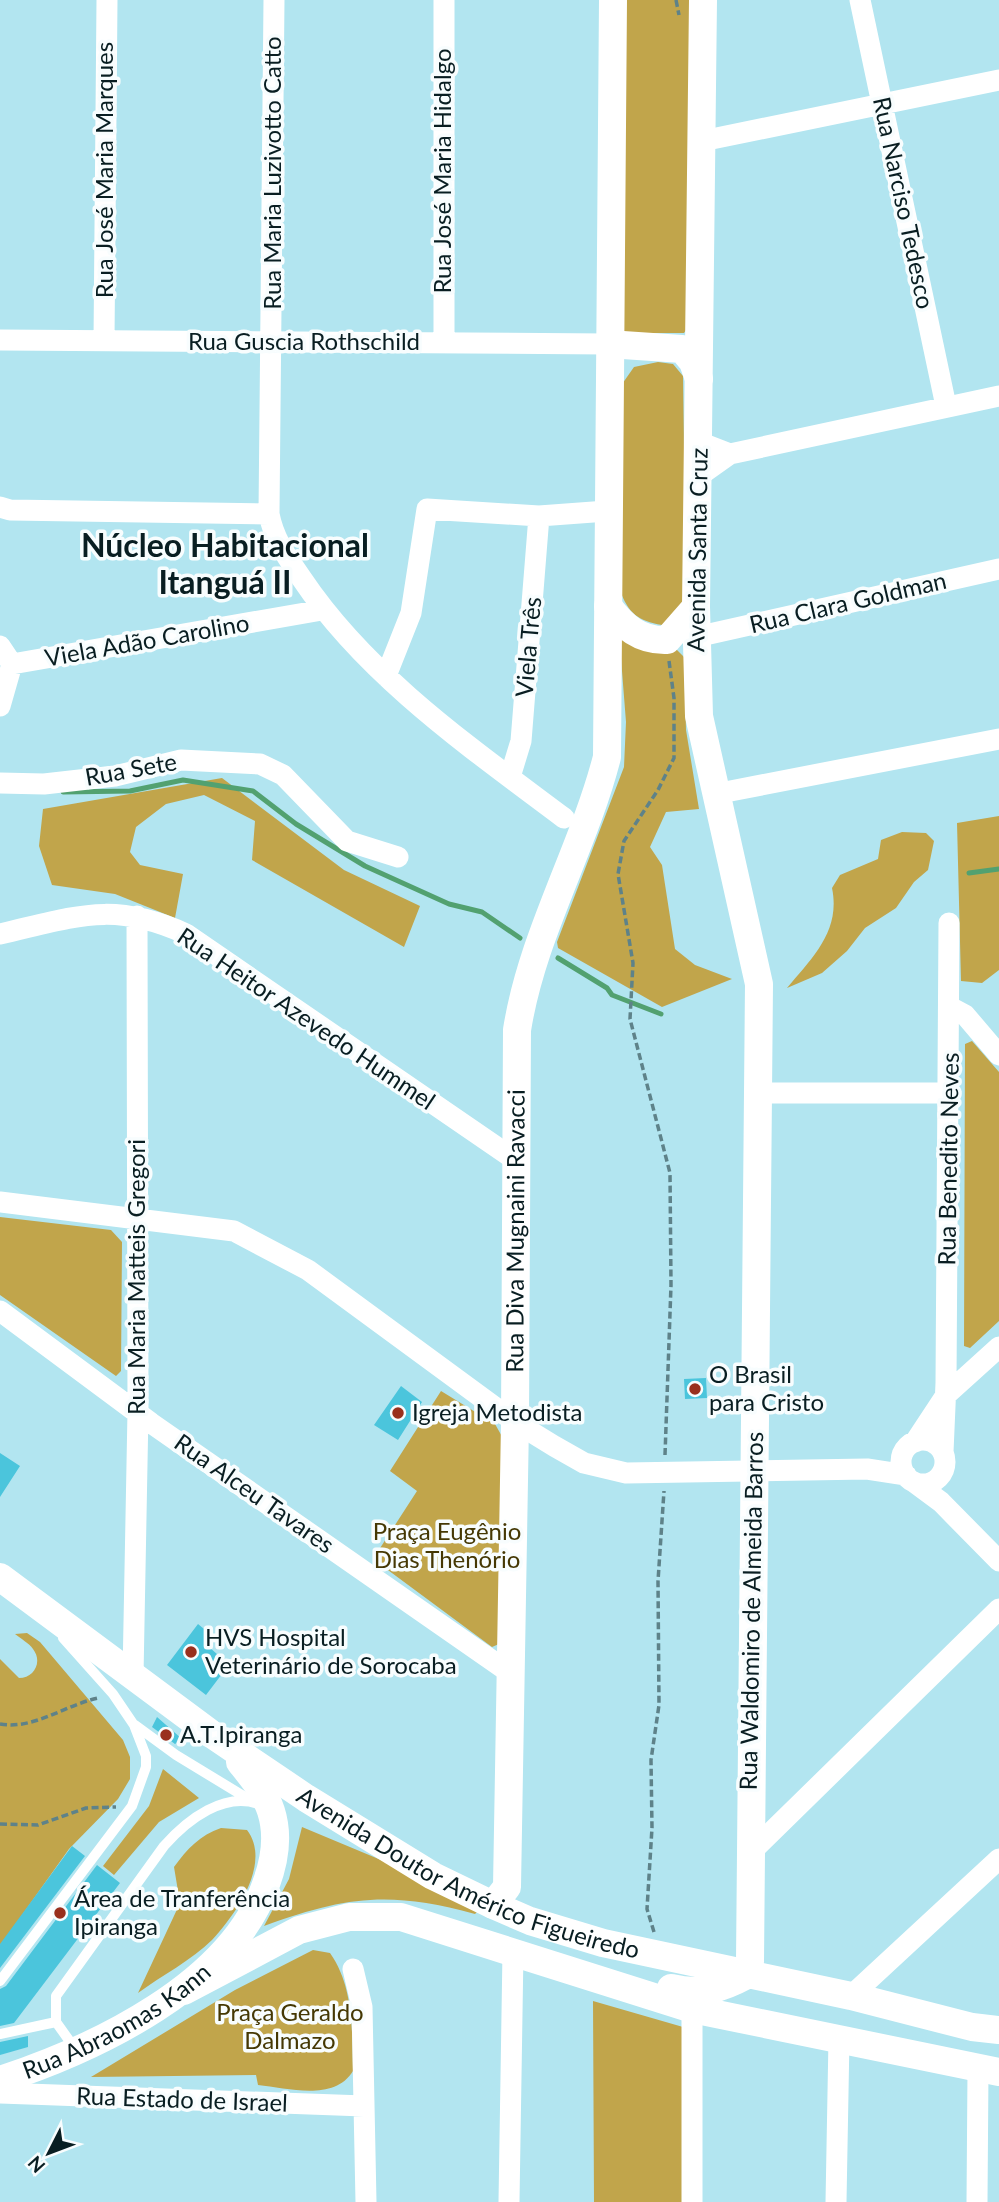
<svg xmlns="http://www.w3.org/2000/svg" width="999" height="2202" viewBox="0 0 999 2202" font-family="Lato,sans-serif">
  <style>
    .green { fill: #c1a54b }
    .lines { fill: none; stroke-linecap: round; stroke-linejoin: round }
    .stream { stroke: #52a170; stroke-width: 5 }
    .building { fill: #4bc5dc }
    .path { stroke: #5e8289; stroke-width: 3.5; stroke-dasharray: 7 3.5; stroke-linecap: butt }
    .lane { stroke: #fff; stroke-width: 10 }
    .street { stroke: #fff; stroke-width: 21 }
    .secondary { stroke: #fff; stroke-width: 28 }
    .poi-dot { fill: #99301d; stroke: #f8fdfe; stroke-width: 2.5 }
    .labels { text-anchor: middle; stroke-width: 7; stroke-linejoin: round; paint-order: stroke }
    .street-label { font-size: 24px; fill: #091e22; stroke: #f8fdfe }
    .poi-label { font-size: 24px; fill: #091e22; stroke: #f8fdfe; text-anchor: start }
    .park-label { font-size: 24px; fill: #453804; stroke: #f8fdfe }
    .district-label { font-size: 32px; font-weight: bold; fill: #091e22; stroke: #f8fdfe }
  </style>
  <rect width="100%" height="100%" fill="#b2e5f0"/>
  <path class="green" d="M626,0H692L690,324L684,333H625L618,318Z
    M658,362L673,364L683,376L686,592L679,615L662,625C638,621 628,613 620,590V387L634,367Z
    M619,633L676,649L684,657L686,730L699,809L666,812L650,847L662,865L675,949L695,965L732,979L662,1007L558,948L557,942L624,767L626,722Z
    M222,778L344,870L420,906L404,947L252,860L255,821L204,795L166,804L136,827L130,852L140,865L183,874L175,918L115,894L52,885L39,846L43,809Z
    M999,816V970L982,983L961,981L957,823Z
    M902,832L926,833L934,841L928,870L914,882L896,908L865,928L847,951L822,973L787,988C812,958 841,931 832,888L840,875L878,859L881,840Z
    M972,1041L999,1072V1321L970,1348L964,1346L965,1044Z
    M0,1217L111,1230L122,1242L121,1371L116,1376L0,1295Z
    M441,1391L495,1424L504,1440L499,1644L492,1647L373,1559L417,1491L390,1471Z
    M27,1633L40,1642L123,1740L130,1757V1779L118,1799L69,1849L0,1946V1659L19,1678C34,1678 43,1662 33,1649C29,1643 21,1639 15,1634Z
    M163,1769L199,1798L159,1822L114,1875L103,1866L149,1806Z
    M302,1827L393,1865L477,1912L475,1914C390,1891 347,1896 264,1926L289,1879Z
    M221,1828L247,1830C272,1863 236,1914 212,1940C192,1960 161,1976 138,1993L180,1903L174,1867C187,1849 200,1835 221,1828Z
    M313,1950L330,1953C354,1987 352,2031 353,2071C334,2102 288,2088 258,2085L256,2075L91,2077L235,1990Z
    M593,2001L683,2027L682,2202H594Z"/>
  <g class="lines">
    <path class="stream" d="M63,792L130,791L183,780L253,791L296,824L365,866L449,904L482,912L520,938
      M969,873L999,869
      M558,958L607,988L612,995L661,1014"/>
  </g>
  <path class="building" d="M706,1378L707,1398L685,1399L684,1379Z
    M401,1386L422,1402L398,1440L374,1425Z
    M0,1453L20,1466L0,1497Z
    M198,1624L215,1638L209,1647L226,1662L223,1668L225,1670L206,1695L167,1665Z
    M157,1717L182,1739L175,1744L152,1727Z
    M72,1846L85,1856L0,1968V1944Z
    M97,1865L120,1883L14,2023L0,2026V1989L6,1986Z
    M28,2036V2047L0,2055V2042Z"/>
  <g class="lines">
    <path class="path" d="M676,0L679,15
      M665,1455L671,1285L670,1173L630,1019L633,963L618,874L624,841L658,790L674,758V698L669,661
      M0,1724C34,1730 65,1705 98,1698
      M0,1824L38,1825L86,1808L116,1807
      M654,1932L647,1909L652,1828L651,1760L659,1705L658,1581L664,1491"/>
    <path class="lane" d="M135,1725L176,1755L250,1800
      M0,1981L132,1806L146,1767V1756L134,1725L113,1694L63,1638
      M0,2034L56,2022
      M76,2050L56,2022V1996L164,1846C187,1820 225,1790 261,1805"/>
    <path class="street" d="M274,0L269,514C274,540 287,557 302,579C367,676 471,748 564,818
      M860,0L946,406
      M702,141L999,80
      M0,340L608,344
      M104,341L107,0
      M444,342V0
      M730,454L999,396
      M699,476L730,454L699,442
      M0,507L10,510L269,514
      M696,637L999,569
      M0,646L12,664
      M12,664L322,610
      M386,676L411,613L427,509L539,516L607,511
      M0,706L12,664
      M510,777L521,741L539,516
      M0,783L44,784L115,776L181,760L260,764L283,775L347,841L398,857
      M715,794L999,739
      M0,934C75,917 112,900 186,934L517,1161
      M950,1007L965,1015L999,1055
      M759,1093H950
      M0,1202L234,1231L308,1270L515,1422L554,1446L584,1463L626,1473L867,1469L906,1475
      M0,1311L151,1423L510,1673
      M901 1462a22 22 0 1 1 44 0a22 22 0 1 1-44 0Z
      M915,1442L946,1395L999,1347
      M943,1452L946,1383L949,923
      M914,1482L941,1502L999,1561
      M133,1676L138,1411L137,916
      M749,1854L999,1609
      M353,1969L362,2007L366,2202
      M851,1996L999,1859
      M0,2093L364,2106
      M509,2202L513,1951
      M692,2202V2009
      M836,2202L839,2038
      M977,2202L978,2070"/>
    <g class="secondary">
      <path d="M703,0L696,607L699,716L759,984L750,1961L747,1975"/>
      <path d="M608,344L682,349L693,362L699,379"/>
      <path d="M608,606C624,627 640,641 667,640L696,607"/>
      <path id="s1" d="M0,1577L210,1733L306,1798L433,1876L493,1905L530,1921L603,1943L851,1996L972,2027L999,2030"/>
      <path id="s2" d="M493,1905L507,1887L515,1422L517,1030C532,935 583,850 607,757L613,0"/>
      <path d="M671,1988C702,1995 721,1989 747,1975"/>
      <path d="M184,1991L299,1930L349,1917H401L692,2009L999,2072"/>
      <path id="s3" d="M0,2080C95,2049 231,1985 266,1884C275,1860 279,1836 271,1811C265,1792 252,1777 240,1762"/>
    </g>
  </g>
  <g class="poi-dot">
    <circle cx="695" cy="1389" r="7"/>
    <circle cx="398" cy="1413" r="7"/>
    <circle cx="191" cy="1652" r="7"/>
    <circle cx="166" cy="1735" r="7"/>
    <circle cx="60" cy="1913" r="7"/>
  </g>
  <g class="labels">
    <g class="street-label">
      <text transform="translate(105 170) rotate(-90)" y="8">Rua José Maria Marques</text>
      <text transform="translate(443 171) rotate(-90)" y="8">Rua José Maria Hidalgo</text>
      <text transform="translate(273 173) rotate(-90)" y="8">Rua Maria Luzivotto Catto</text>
      <text transform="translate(903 203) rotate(78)" y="8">Rua Narciso Tedesco</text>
      <text x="304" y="350">Rua Guscia Rothschild</text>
      <text transform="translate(698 550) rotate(-89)" y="8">Avenida Santa Cruz</text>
      <text transform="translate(848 603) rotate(-13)" y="8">Rua Clara Goldman</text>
      <text transform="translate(147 641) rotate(-10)" y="8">Viela Adão Carolino</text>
      <text transform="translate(529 647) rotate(-85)" y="8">Viela Três</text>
      <text transform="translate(131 770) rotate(-10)" y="8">Rua Sete</text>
      <text transform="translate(306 1019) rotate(34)" y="8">Rua Heitor Azevedo Hummel</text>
      <text transform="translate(949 1159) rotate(-89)" y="8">Rua Benedito Neves</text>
      <text dy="8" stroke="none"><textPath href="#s2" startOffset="679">Rua Diva Mugnaini Ravacci</textPath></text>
      <text transform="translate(137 1277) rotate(-90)" y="8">Rua Maria Matteis Gregori</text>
      <text transform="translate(254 1494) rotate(35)" y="8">Rua Alceu Tavares</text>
      <text transform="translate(752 1611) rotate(-89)" y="8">Rua Waldomiro de Almeida Barros</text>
      <text dy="8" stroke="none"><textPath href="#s1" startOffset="558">Avenida Doutor Américo Figueiredo</textPath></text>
      <text dy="8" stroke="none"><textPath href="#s3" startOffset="131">Rua Abraomas Kann</textPath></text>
      <text transform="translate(182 2100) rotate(2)" y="8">Rua Estado de Israel</text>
    </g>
    <g class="poi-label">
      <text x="709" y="1383">O Brasil<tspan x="709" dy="28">para Cristo</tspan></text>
      <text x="412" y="1421">Igreja Metodista</text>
      <text x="205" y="1646">HVS Hospital<tspan x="205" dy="28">Veterinário de Sorocaba</tspan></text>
      <text x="180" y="1743">A.T.Ipiranga</text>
      <text x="74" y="1907">Área de Tranferência<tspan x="74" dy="28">Ipiranga</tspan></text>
    </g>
    <g class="park-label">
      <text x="447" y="1540">Praça Eugênio<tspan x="447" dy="28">Dias Thenório</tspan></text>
      <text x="290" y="2021">Praça Geraldo<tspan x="290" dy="28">Dalmazo</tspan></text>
    </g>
    <g class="district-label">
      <text x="225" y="557">Núcleo Habitacional<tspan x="225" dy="37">Itanguá II</tspan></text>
    </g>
  </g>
  <g transform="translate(49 2153) rotate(228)" stroke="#f8fdfe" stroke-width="5" paint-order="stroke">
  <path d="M0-5L12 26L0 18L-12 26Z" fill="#091e22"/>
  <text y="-10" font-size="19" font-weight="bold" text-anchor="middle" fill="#091e22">N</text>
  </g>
</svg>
